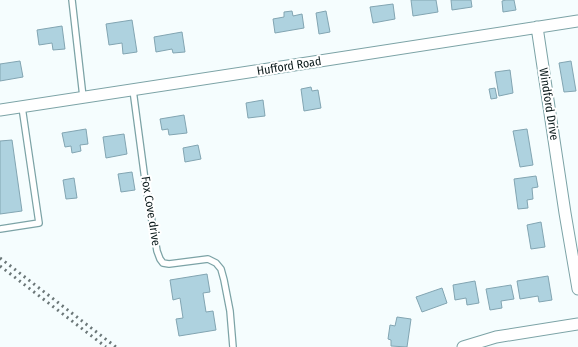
<svg xmlns="http://www.w3.org/2000/svg" width="578" height="347" viewBox="0 0 578 347" font-family="'Fira Sans Condensed',sans-serif">
  <style>
    .building { fill: #aed2df; stroke: #82a5b2 }
    .lines { fill: none; stroke-linecap: round; stroke-linejoin: round }
    .lane-casing { stroke: #7ca3a6; stroke-width: 8 }
    .street-casing { stroke: #7ca3a6; stroke-width: 13 }
    .lane { stroke: #fff; stroke-width: 5.5 }
    .street { stroke: #fff; stroke-width: 11 }
    .rail { stroke: #6b7778; stroke-width: 3; stroke-dasharray: 2 4; stroke-linecap: butt }
    .labels { text-anchor: middle; stroke-width: 4; stroke-linejoin: round; paint-order: stroke }
    .street-label { font-size: 12px; fill: #0c1b1c; stroke: #fff }
  </style>
  <rect width="100%" height="100%" fill="#f5fdfe"/>
  <path class="building" d="M411,0H436L438,12L413,16Z
    M451,0H471L472,7L452,10Z
    M506,0H514L516,10L503,12L502,1Z
    M393,4L395,19L373,23L370,7Z
    M292,11L293,16L302,14L304,28L275,33L273,19L284,17V12Z
    M326,11L330,32L319,34L316,13Z
    M132,20L137,52L123,54L122,43L109,45L106,24Z
    M62,26L65,49L53,50L52,43L39,45L37,30Z
    M182,32L185,52L173,53L172,49L156,52L154,37Z
    M20,61L23,77L0,81V64Z
    M571,61L576,91L564,92L559,63Z
    M510,70L513,93L499,96L495,72Z
    M311,87L312,91L318,90L321,108L304,111L301,89Z
    M495,88L497,98L491,99L489,89Z
    M263,100L265,116L248,118L246,103Z
    M184,115L187,133L169,135L168,129L162,130L160,119Z
    M86,129L88,144L80,145L81,151L72,153L71,146L65,147L62,133Z
    M527,129L533,165L520,167L513,131Z
    M124,134L127,154L106,158L103,137Z
    M12,140L22,211L0,214V141Z
    M198,145L201,159L185,162L183,148Z
    M132,172L135,190L121,192L118,174Z
    M536,176L538,187L532,188L533,199L527,200L528,208L518,209L514,179Z
    M74,178L77,198L66,199L63,180Z
    M541,222L545,247L531,249L527,225Z
    M207,274L210,292L203,293L206,312L213,311L216,330L179,336L176,319L183,318L180,298L173,300L170,280Z
    M548,276L552,300L539,302L538,296L520,299L517,281Z
    M475,281L479,303L467,305L466,298L455,300L453,285Z
    M511,285L514,299L501,301L502,308L490,310L486,289Z
    M442,288L447,303L422,312L416,297Z
    M397,317L411,319L407,347L391,346V340L388,339L390,325L395,326Z"/>
  <g class="lines">
    <defs>
      <path id="lane" d="M72,0L83,97
        M133,90L145,180L157,251L160,259L163,263L169,264L208,259L216,263L221,269L224,280L230,311L233,347
        M0,229L39,223L22,107"/>
      <path id="street" d="M537,27L565,213L578,289
        M0,110C193,80 385,52 578,21
        M463,347L496,337L578,324"/>
    </defs>
    <use href="#lane" class="lane-casing"/>
    <use href="#street" class="street-casing"/>
    <use href="#lane" class="lane"/>
    <use href="#street" class="street"/>
    <path class="rail" d="M0,258L116,347
      M0,266L106,347"/>
  </g>
  <g class="labels">
    <g class="street-label">
      <text transform="translate(289 66) rotate(-9)" y="4">Hufford Road</text>
      <text transform="translate(549 104) rotate(81)" y="4">Windford Drive</text>
      <text transform="translate(151 211) rotate(81)" y="4">Fox Cove drive</text>
    </g>
  </g>
</svg>
